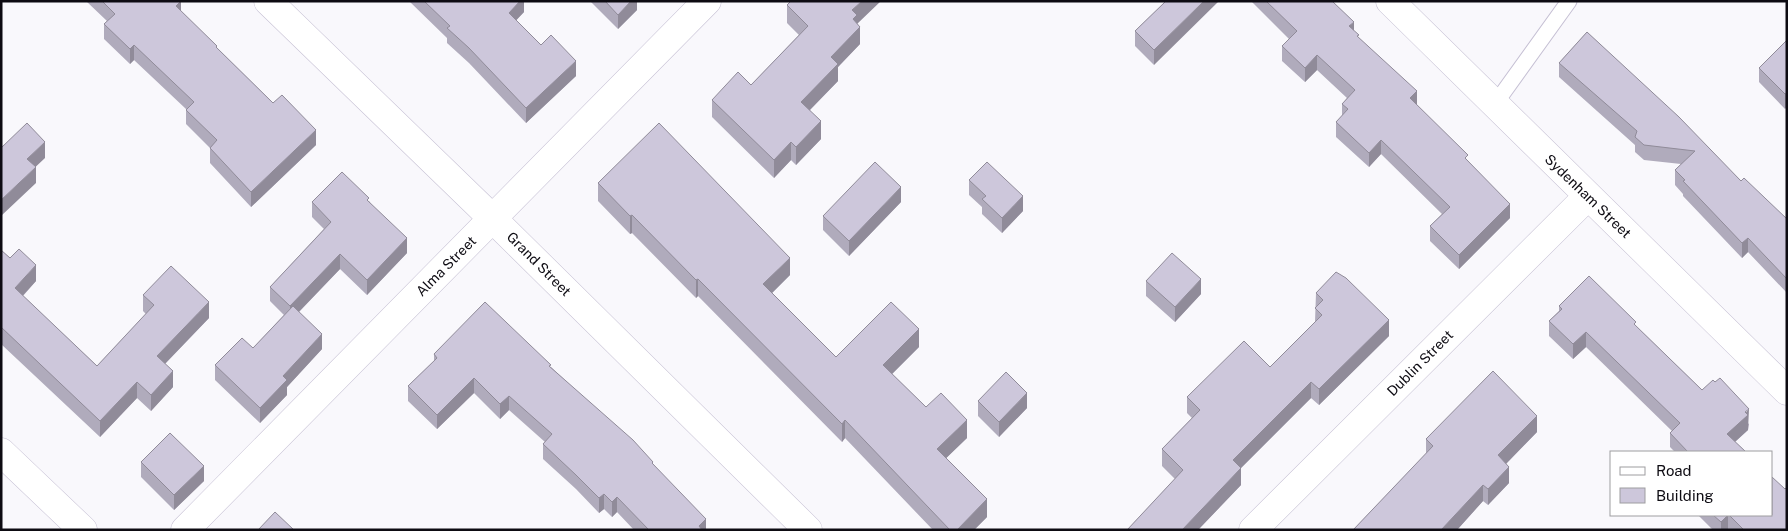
<svg xmlns="http://www.w3.org/2000/svg" width="1788" height="531" viewBox="0 0 1788 531" font-family="'Public Sans',sans-serif">
  <style>
    .lines { fill: none; stroke-linecap: round; stroke-linejoin: round }
    .lane-casing { stroke: #c6c0d4; stroke-width: 17 }
    .street-casing { stroke: #c6c0d4; stroke-width: 29 }
    .lane { stroke: #fff; stroke-width: 15 }
    .street { stroke: #fff; stroke-width: 28 }
    .wall { fill: #b0abbc }
    .shaded-wall { fill: #908b99 }
    .building { fill: #cdc7db; stroke: #908b99 }
    .labels { text-anchor: middle; stroke-width: 4; stroke-linejoin: round; paint-order: stroke }
    .street-label { font-size: 14px; fill: #0d0b12; stroke: #fff }
  </style>
  <rect width="100%" height="100%" fill="#f9f8fc"/>
  <g class="lines">
    <defs>
      <path id="lane" d="M1495,104L1569,1"/>
      <path id="street" d="M268,1L493,219L808,530
        M1390,1L1787,391
        M1,452L83,530
        M185,530L707,1
        M1253,530L1588,196"/>
    </defs>
    <use href="#lane" class="lane-casing"/>
    <use href="#street" class="street-casing"/>
    <use href="#lane" class="lane"/>
    <use href="#street" class="street"/>
  </g>
  <path class="wall" d="M86,1H181V11L217,48L316,145L251,207L210,163V148L186,124V109L134,60L130,64L104,39V24L107,21Z
    M409,1H524V12L516,20L541,45L576,76L526,123L469,63L447,43V38Z
    M590,1H637V10L618,29Z
    M1166,1L1154,65L1135,46V31Z
    M1251,1H1332L1359,38L1417,105L1468,161L1510,218L1459,269L1430,241V226L1442,214L1381,154L1369,167L1336,137V122L1342,116V104L1347,98L1317,70L1305,82L1282,61V46L1289,39Z
    M787,5L857,23L860,44L838,67V81L810,110L821,139L796,165L791,160L774,178L712,117V100L751,85L799,35L787,23Z
    M1587,32L1741,181L1787,219V293L1748,252L1742,258L1683,196V194L1675,185V170L1681,164L1644,160L1635,152V145L1559,77V63Z
    M1787,40L1785,109L1759,82V68Z
    M969,180L1023,211L1002,233L982,214V207L969,195Z
    M598,183L790,275L772,293L836,357L919,347L892,374L926,407L967,438L946,458L987,517L974,530H933L845,438L842,442L698,296L696,298L632,233L630,234L598,201Z
    M369,201L407,253L367,295L340,269L299,312L322,349L287,387V395L260,423L215,380V365L253,348L284,315L270,301V287L324,229L312,217V202Z
    M901,202L849,256L823,230V216Z
    M1,250L36,281L23,296L97,366L146,314L143,311V295L209,318L165,364L173,387L151,411L137,398L100,437L1,344Z
    M1146,281L1201,294L1175,322L1146,296Z
    M1316,293L1389,336L1319,405L1311,398L1241,468V485L1198,530H1127L1175,479L1162,466V449L1192,418L1187,413V397L1270,367L1315,322Z
    M1559,306L1636,326L1702,390L1749,424L1748,430L1735,442L1746,452H1675L1670,447V433L1672,431L1586,347L1573,359L1549,336V321L1559,311Z
    M434,354L551,367L653,464L706,530H634L617,512L612,517L604,509L599,513L576,489L543,459V444L545,442L509,410L500,419L474,393L437,429L408,401V386L434,361Z
    M978,401L1027,408L999,437L978,416Z
    M1537,432L1506,464L1509,483L1488,505L1483,501L1457,530H1353L1426,454V439Z
    M141,462L204,481L174,510L141,477Z
    M1698,515H1772L1787,530H1729L1728,529V530H1713Z"/>
  <path class="shaded-wall" d="M181,1V16L176,6Z
    M520,1H524V12L509,28V13Z
    M631,1H637V10L618,29V15Z
    M862,1H881L857,24L860,27V44L838,67V81L801,119V102L831,57L852,10Z
    M1204,1H1219L1154,65V50Z
    M1354,22V37L1349,26Z
    M134,45V60L130,64V49Z
    M1317,55V70L1305,82V68Z
    M576,61V76L526,123V108Z
    M1417,91V106L1410,98Z
    M1787,93V107L1785,109V94Z
    M821,121V139L796,165V147Z
    M316,130V145L251,207V192Z
    M1381,140V154L1369,167V153Z
    M45,142V158L27,175V159Z
    M791,142V160L774,178V160Z
    M36,167V183L1,216V200Z
    M901,187V202L849,256V241Z
    M1023,196V211L1002,233V218Z
    M1510,204V218L1459,269V255Z
    M632,215V233L630,234V216Z
    M407,238V253L367,295V280Z
    M1748,238V252L1742,258V243Z
    M340,254V269L290,321V306Z
    M790,258V275L763,302V284Z
    M36,265V281L15,304V288Z
    M698,279V296L696,298V280Z
    M1201,279V294L1175,322V307Z
    M209,302V318L157,372V356Z
    M1389,320V336L1319,405V389Z
    M919,329V347L883,383V365Z
    M1586,332V347L1573,359V344Z
    M322,334V349L287,387V395L260,423V408L283,376Z
    M173,371V387L151,411V395Z
    M474,378V393L437,429V415Z
    M137,382V398L100,437V421Z
    M1311,382V398L1233,476V460Z
    M1027,393V408L999,437V422Z
    M509,396V410L500,419V404Z
    M1749,409L1748,430L1727,449V434Z
    M1537,416V432L1498,472V455Z
    M845,420V438L842,442V424Z
    M967,420V438L937,467V449Z
    M204,466V481L174,510V495Z
    M1509,467V483L1488,505V489Z
    M1241,468V485L1198,530H1182Z
    M1483,485V501L1457,530H1441Z
    M604,494V509L599,513V498Z
    M617,497V512L612,517V502Z
    M987,499V517L974,530H957Z
    M1728,515V530H1721V522Z
    M706,519V530H699V526Z"/>
  <path class="building" d="M102,1H181L176,6L217,46L216,47L273,103L282,95L316,130L251,192L210,148L217,140L186,110L194,102L134,45L130,49L104,24L115,14Z
    M424,1H520L509,13L541,45L551,35L576,61L526,108L469,48L447,28L450,26Z
    M605,1H631L618,15Z
    M791,1H862L852,10L857,15L853,19L860,27L831,57L838,64L801,102L821,121L796,147L791,142L774,160L712,100L738,72L751,85L808,26L787,5Z
    M1166,1H1204L1154,50L1135,31Z
    M1266,1H1332L1354,22L1349,26L1359,35L1357,36L1417,91L1410,98L1468,155L1465,158L1510,204L1459,255L1430,226L1450,207L1381,140L1369,153L1336,122L1348,109L1342,104L1355,90L1317,55L1305,68L1282,46L1297,31Z
    M1587,32L1679,117L1741,181L1744,178L1787,219V279L1748,238L1742,243L1683,181L1685,180L1675,170L1695,151L1644,145L1635,137L1637,131L1559,63Z
    M1787,40V93L1785,94L1759,68Z
    M27,123L45,142L27,159L36,167L1,200V148Z
    M659,123L790,258L763,284L836,357L891,302L919,329L883,365L926,407L941,393L967,420L937,449L987,499L957,530H950L845,420L842,424L698,279L696,280L632,215L630,216L598,183Z
    M875,162L901,187L849,241L823,216Z
    M987,162L1023,196L1002,218L982,199L986,196L969,180Z
    M342,172L369,198L367,200L407,238L367,280L340,254L290,306L270,287L331,222L312,202Z
    M19,249L36,265L15,288L97,366L154,305L143,295L171,266L209,302L157,356L173,371L151,395L137,382L100,421L1,327V250L10,258Z
    M1172,253L1201,279L1175,307L1146,281Z
    M1336,272L1346,278L1389,320L1319,389L1311,382L1233,460L1241,468L1182,530H1127L1183,470L1162,449L1200,410L1187,397L1244,341L1270,367L1322,315L1315,308L1323,300L1316,293Z
    M1589,276L1636,322L1634,324L1702,390L1713,380L1715,382L1720,378L1749,409L1745,412L1748,415L1727,434L1746,452H1688L1670,433L1680,423L1586,332L1573,344L1549,321L1562,309L1559,306Z
    M485,302L551,365L549,366L633,440L653,462L652,463L706,519L699,526L702,530H649L617,497L612,502L604,494L599,498L576,475L543,444L552,434L509,396L500,404L474,378L437,415L408,386L437,358L434,354Z
    M293,306L322,334L283,376L287,380L260,408L215,365L242,338L253,348Z
    M1493,371L1537,416L1498,455L1509,467L1488,489L1483,485L1441,530H1353L1433,446L1426,439Z
    M1006,372L1027,393L999,422L978,401Z
    M170,433L204,466L174,495L141,462Z
    M1772,477L1785,489L1787,487V530H1744L1729,515H1772Z
    M275,512L294,530H258Z
    M1713,515H1728L1721,522Z"/>
  <g class="labels">
    <g class="street-label">
      <text transform="translate(1588 196) rotate(44)" y="5">Sydenham Street</text>
      <text transform="translate(539 264) rotate(45)" y="5">Grand Street</text>
      <text transform="translate(446 266) rotate(-45)" y="5">Alma Street</text>
      <text transform="translate(1420 363) rotate(-45)" y="5">Dublin Street</text>
    </g>
  </g>
  <rect width="1788" height="531" fill="none" stroke="#0d0b12" stroke-width="5"/>
  <rect x="1610" y="451" width="162" height="65" fill="#ffffff" stroke="#9e9da0"/>
  <rect x="1620" y="467" width="25" height="8" fill="#ffffff" stroke="#9e9da0"/>
  <text x="1656" y="476" font-size="15" fill="#0d0b12">Road</text>
  <rect x="1620" y="488" width="25" height="15" fill="#cdc7db" stroke="#9e9da0"/>
  <text x="1656" y="501" font-size="15" fill="#0d0b12">Building</text>
</svg>
